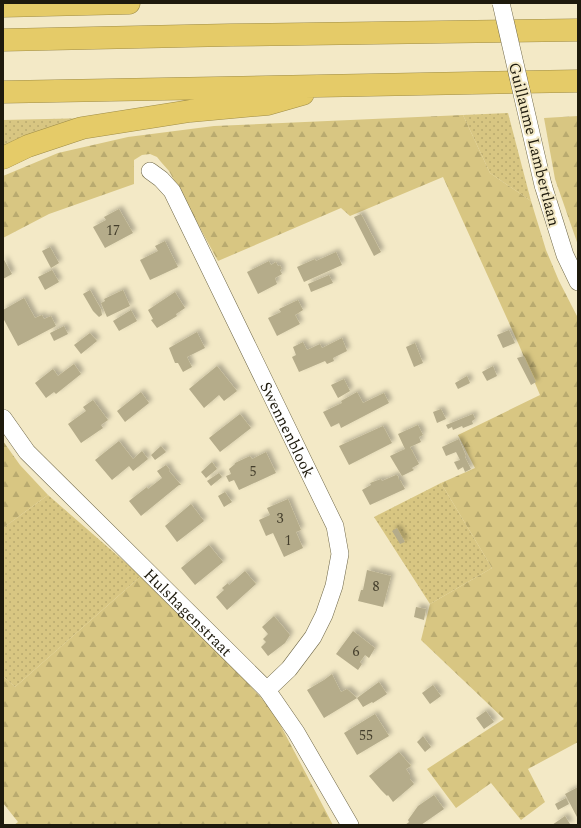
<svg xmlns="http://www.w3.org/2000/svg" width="581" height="828" viewBox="0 0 581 828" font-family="Spectral,serif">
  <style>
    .grass { fill: url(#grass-dots) }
    .forest { fill: url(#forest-firs) }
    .building { fill: #b5ac8a; filter: url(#shadow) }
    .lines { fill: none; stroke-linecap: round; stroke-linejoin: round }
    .minor-casing { stroke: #6f6747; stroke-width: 18 }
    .highway-casing { stroke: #9f8d48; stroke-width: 23 }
    .minor { stroke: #fff; stroke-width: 17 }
    .highway { stroke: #e5cb68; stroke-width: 22 }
    .minor-bridge-casing { stroke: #6f6747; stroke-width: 18; stroke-linecap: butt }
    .minor-bridge { stroke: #fff; stroke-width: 17 }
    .labels { text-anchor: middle; stroke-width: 4; stroke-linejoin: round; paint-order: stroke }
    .number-label { font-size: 14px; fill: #443e2c }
    .street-label { font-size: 16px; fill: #1e1a0d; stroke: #f3e9c6 }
  </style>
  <defs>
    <pattern id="grass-dots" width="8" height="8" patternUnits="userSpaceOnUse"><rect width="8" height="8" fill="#d8c682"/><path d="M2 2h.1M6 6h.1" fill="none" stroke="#b9aa6f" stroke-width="1.8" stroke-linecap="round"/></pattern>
    <pattern id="forest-firs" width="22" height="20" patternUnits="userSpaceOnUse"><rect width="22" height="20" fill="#d8c682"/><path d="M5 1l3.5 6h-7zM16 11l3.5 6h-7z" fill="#b9aa6f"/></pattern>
    <filter id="shadow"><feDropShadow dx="3.5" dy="-3.5" stdDeviation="2" flood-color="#0004"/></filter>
  </defs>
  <rect width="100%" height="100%" fill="#f3e9c6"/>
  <path class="grass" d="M508,113L531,201L490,173L463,115Z
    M90,118L3,147V120Z
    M441,483L492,568L430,604L374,517Z
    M48,495L141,576L15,687L3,676V528Z"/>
  <path class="forest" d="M463,115L490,173L531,201L546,250L559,281L578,318V742L528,769L545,802L521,820L491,783L456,808L427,769L504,719L421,640L430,604L492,568L441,483L475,468L458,435L540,395L519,345L443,177L350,216L341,208L218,261L169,171L161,162L157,157L150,154L142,155L134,160V184L49,214L3,238V176L58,153L128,137L214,126Z
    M578,116V245L555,179L544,118Z
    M3,441L20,465L48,495L3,528Z
    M141,576L227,660L273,711L333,825H14L18,822L3,803V676L15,687Z"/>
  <path class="building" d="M119,209L133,233L105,248L93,227L106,220L104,217Z
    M361,214L381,252L374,256L354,217Z
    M165,241L178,267L150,280L140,260L158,251L155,246Z
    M50,247L59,263L51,268L42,251Z
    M336,252L342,265L304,282L297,267L315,259L316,261Z
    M3,258L12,274L3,279Z
    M269,261L271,265L276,262L278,266L280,265L282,269L280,270L282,274L275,278L277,284L258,294L247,272Z
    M52,270L59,282L45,290L38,277Z
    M329,275L333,283L311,292L308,284Z
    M90,290L101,309L102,315L99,317L93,311L83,294Z
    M123,290L130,306L107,317L101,303L105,301L104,299Z
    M175,292L185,308L176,314L177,316L157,328L151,320L153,319L148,310Z
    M24,298L35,318L42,315L44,319L51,316L56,326L18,346L3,318V310Z
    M298,300L303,310L295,315L300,324L277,336L268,318L281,312L279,309Z
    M131,310L137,321L119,331L113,321Z
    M64,326L68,334L54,341L50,333Z
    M509,330L515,343L503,348L497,335Z
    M197,332L205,348L187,357L192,367L183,372L178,363H175L169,348Z
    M90,333L97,341L81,354L74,345Z
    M342,338L347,351L333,358L334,361L327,364L325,361L299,372L292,357L296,355L293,347L303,342L307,350L320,344L322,348Z
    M415,343L423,363L414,367L406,347Z
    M524,356L536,382L531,385L517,358Z
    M74,364L81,374L56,394L54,392L46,398L35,383L53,369L58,376Z
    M217,366L237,391L224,401L219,395L204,408L189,389Z
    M493,366L497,376L487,381L482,372Z
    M467,376L470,383L458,389L455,383Z
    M344,379L350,391L338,398L331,385Z
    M141,392L149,403L125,422L117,411Z
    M357,392L363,403L384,393L389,403L341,428L339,423L331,427L323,412L342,403L341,401Z
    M93,400L108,420L101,425L103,428L81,443L68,424L86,411L83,407Z
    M441,409L446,419L437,423L433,412Z
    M240,414L251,428L220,452L209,438Z
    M473,414L475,419L472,421L473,424L463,428L462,426L453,430L452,427L448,429L446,425Z
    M418,425L423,435L419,437L421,442L410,447L419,464L412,468L414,470L402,476L390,456L405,449L398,434Z
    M383,426L392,443L349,465L339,446Z
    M459,439L466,456L465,457L471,469L465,472L463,467L458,470L454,462L460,460L456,452L446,456L442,447Z
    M119,441L133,459L142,451L148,459L133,471L129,466L112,480L95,460Z
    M161,446L166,452L155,460L151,455Z
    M266,452L276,473L239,490L234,480L229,482L226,476L231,474L229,469L235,464V463L250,456L252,459Z
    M212,462L217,469L206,478L201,472Z
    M166,465L170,470L169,471L181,485H179L141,516L129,501L147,487L148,489L162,478L157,471Z
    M219,473L222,477L211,486L207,481Z
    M396,475L398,476L399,480H400L405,489L370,505L362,490L371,485L370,483L381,479L382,481Z
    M225,492L232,502L224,507L218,496Z
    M288,499L301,530L296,532L303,548L284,557L273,533L266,536L259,520L270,515L267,508Z
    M191,504L204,521L177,542L165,526Z
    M397,528L405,542L400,544L392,531Z
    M209,545L223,562L195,585L181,568Z
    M367,570L391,576L383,607L358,601L361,590H363Z
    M245,571L256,584L227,610L216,597L224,590L222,588L228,583L229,585Z
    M416,607L426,609L424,620L414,617Z
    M274,616L290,635L285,643L268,656L261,647L266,642L263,639L268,634L262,627Z
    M353,631L375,648L369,658L365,655L360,662L362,664L358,670L336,654Z
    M332,674L341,692L347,689L357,698L324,718L307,690L324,680Z
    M379,682L387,694L373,703L372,702L363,707L357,698Z
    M433,685L441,696L430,704L422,693Z
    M486,711L494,722L484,729L476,718Z
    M375,714L389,736L357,755L344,733Z
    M423,736L431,747L425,752L417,742Z
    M399,752L411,766L406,769L410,775V779L414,784L393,802L388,795L387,796L381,790L369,776Z
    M578,787V819L565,794Z
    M434,795L444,809L421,825H405L409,822L408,820L418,806Z
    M566,798L569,804L558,810L555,804Z
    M565,816L570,824L568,825H552Z"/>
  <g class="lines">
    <defs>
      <g id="minor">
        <path id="s1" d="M150,171L161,179L172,191L335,526L340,554L334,586L324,615L313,637L289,669L267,690"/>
        <path d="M543,185L565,255L578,282"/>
        <path id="s2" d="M3,418L27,452L267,690L296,732L350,825"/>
      </g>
      <path id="highway" d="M3,6L129,3
        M3,40L230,35L578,30
        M3,92L578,81
        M3,158L28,146L82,128L190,111L268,104L303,94"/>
    </defs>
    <use href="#minor" class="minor-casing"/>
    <use href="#highway" class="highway-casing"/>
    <use href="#minor" class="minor"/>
    <use href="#highway" class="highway"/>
    <defs>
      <path id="minor-bridge" d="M501,3L543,185"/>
    </defs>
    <use href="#minor-bridge" class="minor-bridge-casing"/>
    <use href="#minor-bridge" class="minor-bridge"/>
  </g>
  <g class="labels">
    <g class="number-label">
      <text x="113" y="235">17</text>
      <text x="253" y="476">5</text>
      <text x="280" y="523">3</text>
      <text x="288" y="545">1</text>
      <text x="376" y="591">8</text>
      <text x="356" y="656">6</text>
      <text x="366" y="740">55</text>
    </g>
    <g class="street-label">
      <text transform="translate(535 144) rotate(76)" y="6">Guillaume Lambertlaan</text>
      <text dy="6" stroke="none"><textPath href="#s1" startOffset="295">Swennenblook</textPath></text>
      <text dy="6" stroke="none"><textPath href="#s2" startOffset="269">Hulshagenstraat</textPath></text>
    </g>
  </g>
  <rect width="581" height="828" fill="none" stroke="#1e1a0d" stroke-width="8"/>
</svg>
